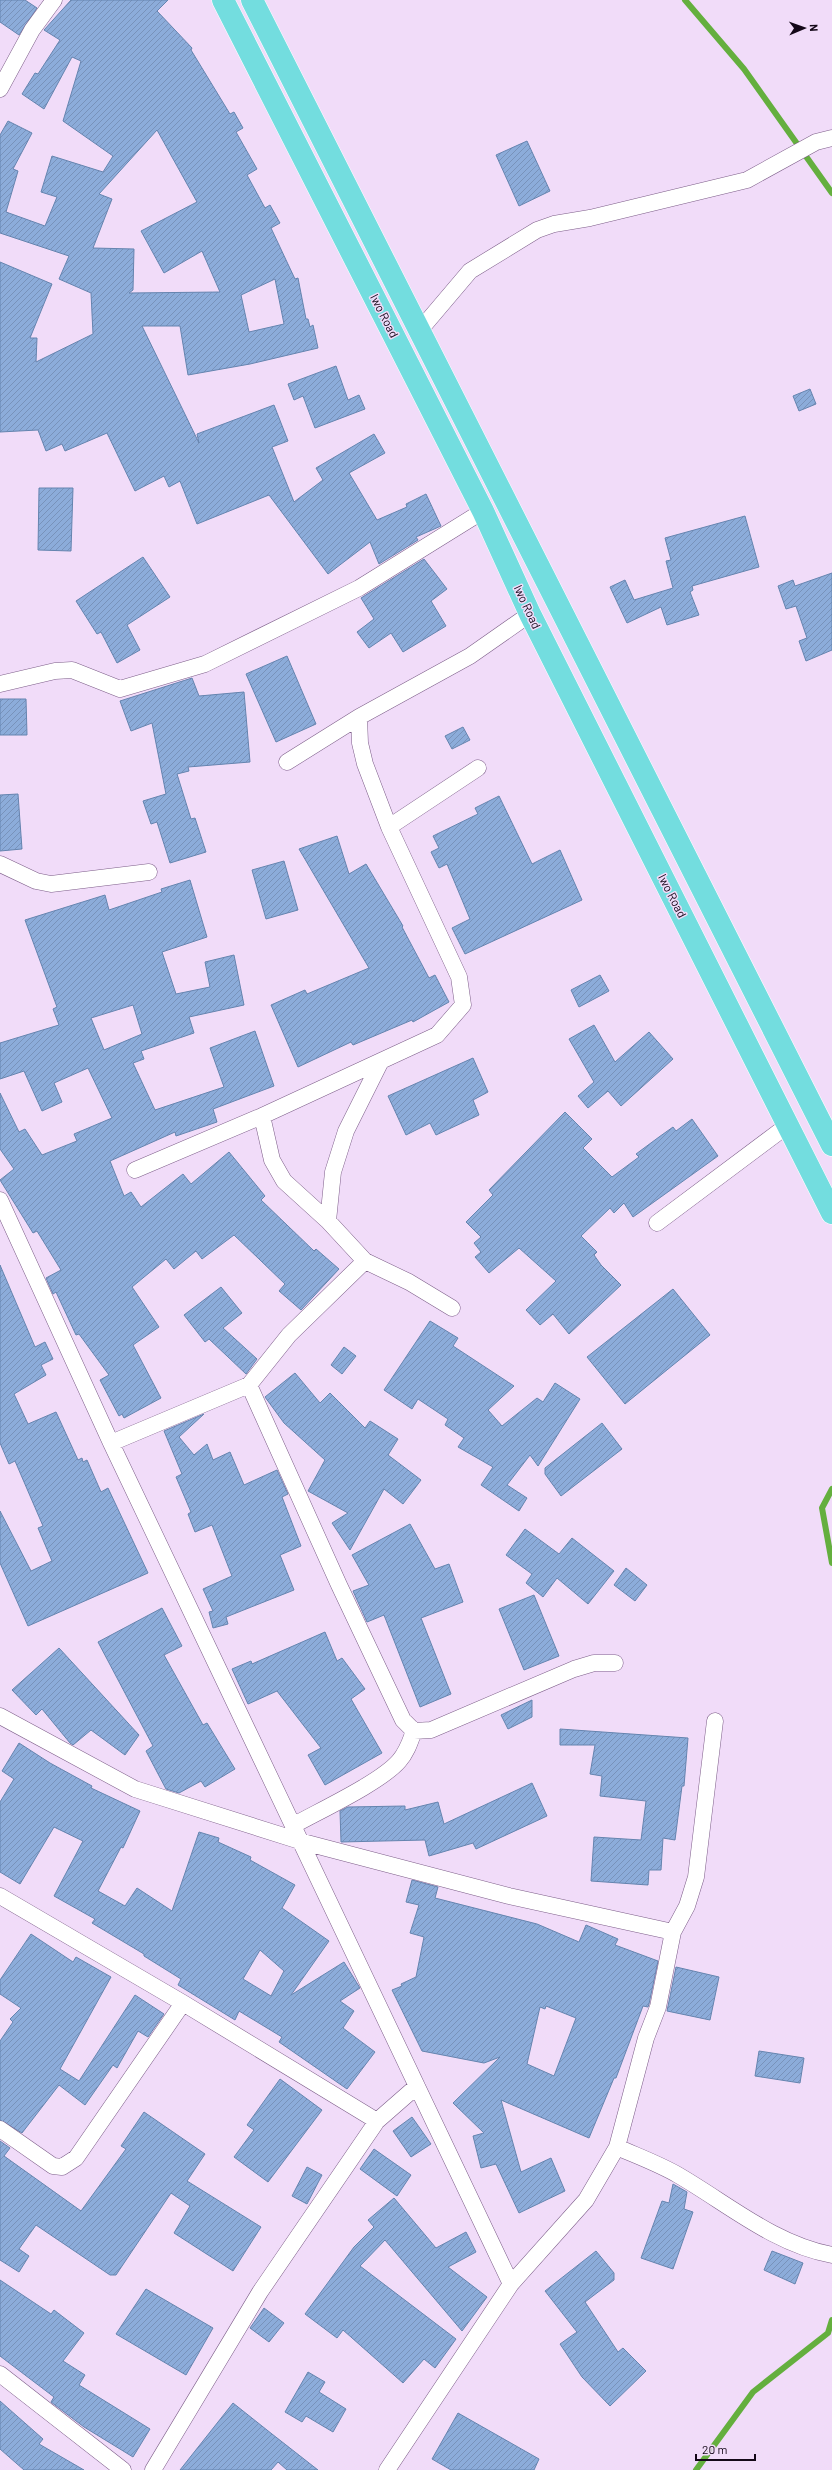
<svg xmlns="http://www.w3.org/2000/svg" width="832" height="2470" viewBox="0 0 832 2470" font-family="Barlow,sans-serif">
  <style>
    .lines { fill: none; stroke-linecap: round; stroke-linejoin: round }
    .stream { stroke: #64af3e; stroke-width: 6 }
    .building { fill: url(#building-hatch); stroke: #6584af; fill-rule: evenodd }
    .street-casing { stroke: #7d5e89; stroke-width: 17 }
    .primary-casing { stroke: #fff; stroke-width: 23 }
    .street { stroke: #fff; stroke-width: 16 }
    .primary { stroke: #73dddf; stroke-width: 22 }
    .labels { text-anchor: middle; stroke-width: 3; stroke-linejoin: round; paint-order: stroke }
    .street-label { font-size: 12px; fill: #140818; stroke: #f1dcf9 }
  </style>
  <defs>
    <pattern id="building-hatch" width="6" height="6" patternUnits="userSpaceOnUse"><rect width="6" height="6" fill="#8cacda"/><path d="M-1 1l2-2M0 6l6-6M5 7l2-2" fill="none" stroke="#7892ba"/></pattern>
  </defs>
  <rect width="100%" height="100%" fill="#f1dcf9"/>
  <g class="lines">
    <path class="stream" d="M685,0L744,69L832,193
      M832,1489L822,1508L832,1563
      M696,2470L753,2392L828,2333L832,2320"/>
  </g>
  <path class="building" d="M0,0H25L37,8L19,35L0,22Z
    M71,0H168L157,11L192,48L191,50L230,114L234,112L243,128L236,132L257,169L247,175L265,208L270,205L280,223L271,228L295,279L298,278L306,319H308L310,327L313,325L318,348L250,364L188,375L180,326H142L199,443L197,434L274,405L288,441L272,447L294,502L323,480L316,468L374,434L385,453L349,473L377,520L407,507L406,504L426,494L441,526L416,537L418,540L379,564L370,542L328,574L269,495L197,524L180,481L169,487L164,476L135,491L107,433L65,451L62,444L46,451L38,430L0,432V262L52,284L30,338H37L36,362L93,334L91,293L59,279L69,256L0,233V135L8,121L32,133L13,169L18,171L6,212L45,226L57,197L41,192L52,156L103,172L113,156L63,121L81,61L72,57L44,109L22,94L35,73L38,74L60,40L44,30ZM157,130L197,202L141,231L164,273L202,251L220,292L129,293L133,290L134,249L93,248L112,199L99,194ZM275,279L284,324L249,332L241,295Z
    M527,141L550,191L519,206L496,155Z
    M336,366L348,400L359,395L365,409L315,428L303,396L294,400L288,384Z
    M810,389L816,404L799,411L793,396Z
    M39,488H73L71,551L38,550Z
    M745,516L759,567L692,586L693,590L690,592L699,615L667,625L661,607L627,623L610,587L625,580L634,600L673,588L666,561L671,560L665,538Z
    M143,557L170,597L127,625L140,650L117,663L101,632L97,634L76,601Z
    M424,559L447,589L431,601L446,626L403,652L391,633L369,648L357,632L374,619L361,598Z
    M832,573V650L806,661L799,641L807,638L796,606L786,609L778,586L793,580L795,586Z
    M287,656L316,724L276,742L246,674Z
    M192,678L199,696L244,692L250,762L188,767L189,771L177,774L191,819L195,818L206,852L170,863L157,822L151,824L143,801L166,794L152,723L131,731L120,701Z
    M0,699H26L27,735H0Z
    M463,727L470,740L452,749L445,736Z
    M18,794L22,849L0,851V795Z
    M499,796L532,864L560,850L582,900L465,954L452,928L470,919L447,864L439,868L431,852L439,848L433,836L478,814L475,808Z
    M337,836L349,874L366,864L403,926L402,927L429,978L435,975L449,1002L413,1022L412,1020L353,1045L351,1042L298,1067L271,1005L305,990L307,994L369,968L299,849Z
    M284,861L298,910L266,919L252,870Z
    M190,880L207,937L162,952L176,994L210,987L205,962L234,955L244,1005L189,1017L194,1033L141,1051L144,1059L133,1063L155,1110L224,1087L210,1048L255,1031L274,1086L213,1109L217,1122L176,1136L175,1132L110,1161L124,1196L131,1192L141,1207L183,1174L191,1184L229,1152L265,1196L261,1200L314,1251L316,1249L339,1269L301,1310L279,1291L285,1284L234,1235L202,1259L196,1251L174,1269L166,1259L132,1287L159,1327L133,1345L161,1398L124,1418L122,1414L119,1416L100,1380L109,1375L79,1334L76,1335L56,1292L53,1294L46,1278L61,1270L37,1231L33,1233L0,1180L14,1169L0,1149V1093L19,1132L25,1129L42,1155L77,1141L74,1134L112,1118L88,1068L54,1083L62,1102L42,1111L24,1071L0,1079V1043L59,1025L53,1009L57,1007L25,920L105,895L109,910L162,892L161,889ZM133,1005L142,1034L104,1050L91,1018Z
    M600,975L609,991L579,1007L571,990Z
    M594,1025L615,1062L649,1032L673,1059L621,1106L608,1091L588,1108L578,1096L594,1082L569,1039Z
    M473,1058L488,1092L473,1100L479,1115L436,1135L430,1123L406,1135L388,1096Z
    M565,1112L592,1139L583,1148L612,1177L639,1157L636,1154L659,1137L673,1127L676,1131L692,1119L718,1156L633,1217L624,1203L614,1213L610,1208L581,1236L597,1252L594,1255L601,1265L621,1285L569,1334L553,1314L540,1325L526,1310L556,1281L519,1248L489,1273L475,1257L481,1252L474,1243L481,1237L466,1222L493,1195L489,1190Z
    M0,1265L35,1347L45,1342L53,1359L41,1365L46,1375L14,1394L28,1424L56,1412L78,1460L82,1458L83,1462L87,1460L101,1492L108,1488L148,1573L28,1626L0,1563V1511L31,1571L52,1561L38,1528L43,1526L15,1461L9,1464L0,1443Z
    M221,1287L242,1313L223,1328L257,1359L246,1374L209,1339L205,1342L184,1315Z
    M673,1289L710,1335L625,1404L587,1357Z
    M430,1321L458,1338L453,1346L514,1386L488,1410L502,1426L537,1398L543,1402L555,1383L580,1399L538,1466L530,1455L507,1485L527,1498L519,1511L481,1485L493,1467L458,1447L464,1438L445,1425L448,1419L418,1399L412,1409L384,1390Z
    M344,1347L356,1356L342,1374L331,1365Z
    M295,1373L320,1403L330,1393L365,1428L370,1421L398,1439L388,1455L421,1480L403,1504L384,1489L350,1550L332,1523L348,1513L308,1491L325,1460L284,1423L265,1397Z
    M204,1414L179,1437L194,1455L207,1444L213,1460L230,1452L244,1485L277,1470L288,1494L282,1497L301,1546L280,1555L294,1590L226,1617L228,1624L213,1628L209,1612L213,1611L203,1589L232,1576L212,1525L195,1532L188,1514L191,1512L176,1477L182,1474L164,1431Z
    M602,1423L622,1449L561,1496L545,1474V1468Z
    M410,1524L435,1569L449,1564L463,1602L421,1618L451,1694L420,1707L384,1615L367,1622L353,1591L369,1585L352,1555Z
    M525,1529L559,1554L572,1538L614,1571L588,1604L557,1578L543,1597L526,1583L532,1574L506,1555Z
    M626,1568L647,1585L635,1601L614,1585Z
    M534,1595L559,1656L524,1670L499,1609Z
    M162,1608L182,1646L164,1655L203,1725L207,1723L235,1769L205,1787L201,1781L179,1793L166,1789L146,1751L153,1746L98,1642Z
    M325,1632L337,1661L342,1658L365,1689L351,1699L382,1753L325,1785L308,1755L321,1748L277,1691L248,1704L232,1669L251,1661L252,1664Z
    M59,1648L139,1735L125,1755L91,1730L73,1745L70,1743L42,1709L36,1715L12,1690Z
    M532,1700V1717L508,1729L501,1715Z
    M560,1729L688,1738L684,1786H682L675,1840L663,1838L661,1870H649L648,1885L591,1881L594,1837L641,1840L646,1801L600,1796L602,1776L590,1774L595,1745H560Z
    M19,1743L50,1763L92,1786L91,1788L140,1811L123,1848L121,1847L98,1891L125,1906L137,1888L172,1911L199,1832L219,1838L218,1842L251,1857L250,1860L295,1885L282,1908L329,1941L291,1995L344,1962L360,1988L340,2001L354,2011L343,2028L375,2052L347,2089L279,2042L282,2037L239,2011L235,2020L178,1985L181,1979L144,1956V1954L92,1923L95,1919L54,1896L83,1841L54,1827L20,1884L0,1872V1802L14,1779L2,1771ZM260,1950L284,1971L271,1996L243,1979Z
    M532,1783L547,1816L476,1849L473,1843L429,1856L425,1840L341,1842L340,1811L348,1807L405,1806V1810L438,1802L444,1824Z
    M412,1880L438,1887L435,1898L537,1924L579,1942L586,1925L618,1939L615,1945L658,1961L649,2004L648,2007L643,2006L616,2078H614L589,2138L501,2100L521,2172L551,2158L565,2191L519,2213L496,2164L481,2168L473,2136L484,2133L453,2103L500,2057L484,2063L422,2051L392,1990L402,1986L401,1984L416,1977L424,1937L410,1933L419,1905L406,1902ZM546,2006L576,2018L554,2076L527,2064L540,2007L545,2009Z
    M31,1934L73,1962L76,1957L111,1977L60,2069L79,2081L135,1995L164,2014L148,2037L138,2031L117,2068L113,2065L85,2105L59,2085L22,2133L0,2120V2041L13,2022L10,2019L21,2008L0,1994V1980Z
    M676,1967L719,1977L710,2020L667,2011Z
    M759,2051L804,2058L800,2083L755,2076Z
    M280,2079L322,2110L268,2182L234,2157L254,2130L247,2125Z
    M144,2112L205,2154L187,2181L261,2227L233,2271L174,2233L190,2206L171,2193L116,2275H110L36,2225L19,2249L29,2256L19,2272L0,2260V2141L10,2148L4,2156L81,2211L126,2149L121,2146Z
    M412,2117L431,2144L411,2157L393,2131Z
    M374,2149L411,2175L397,2196L360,2169Z
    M307,2167L322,2175L307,2204L292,2196Z
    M673,2184L687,2192L684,2209L693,2212L673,2269L641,2258L662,2201L669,2203Z
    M394,2198L436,2248L466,2232L476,2252L448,2267L487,2297L462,2331L385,2240L360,2266L456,2339L435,2368L424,2359L403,2383L343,2330L337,2338L305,2314L354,2247L374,2227L368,2220Z
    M596,2251L614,2273V2280L585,2302L618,2352L623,2348L646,2371L610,2406L582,2377L560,2344L577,2332L545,2291Z
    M772,2251L803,2263L795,2284L764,2270Z
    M0,2280L51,2314L54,2310L84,2333L63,2361L85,2375L79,2385L150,2429L133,2457L84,2427L51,2402L54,2397L0,2356Z
    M146,2289L213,2328L186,2375L116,2334Z
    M264,2308L284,2323L269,2342L250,2328Z
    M308,2372L325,2382L319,2392L346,2409L333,2432L306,2416L302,2422L285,2412Z
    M0,2401L43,2439L39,2444L84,2470H24L0,2449Z
    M233,2403L272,2434L318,2470H287L278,2462L271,2470H180Z
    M458,2413L539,2459L534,2470H451L432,2459Z"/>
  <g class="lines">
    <defs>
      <path id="street" d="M0,89L32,30L54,0
        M420,330L470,271L537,230L554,224L590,218L747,180L816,142L832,138
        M0,684L55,671L72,670L120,689L205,664L359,588L483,511
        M287,762L359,717L470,656L530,614
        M389,827L478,768
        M0,864L36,881L51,884L149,872
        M262,1116L272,1160L284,1181L328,1221L365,1261L409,1282L452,1308
        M135,1170L262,1116L437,1035L463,1005L459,977L389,827L365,764L360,743L359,717
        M0,1200L111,1443L511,2284
        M328,1221L333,1172L346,1131L381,1061
        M657,1223L788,1125
        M249,1385L339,1585L403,1720L414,1731L431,1730L574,1669L594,1663H615
        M111,1443L249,1385L289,1335L365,1261
        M0,1716L135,1789L303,1842L509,1896L673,1932
        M294,1825C321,1810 381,1782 399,1761C407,1752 410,1742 414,1731
        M0,1896L183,2003L377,2121
        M0,2129L53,2166L62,2167L76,2158L183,2003
        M617,2147C637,2156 659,2164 678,2175C728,2204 774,2244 832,2255
        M0,2374L123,2470
        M153,2470L260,2292L377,2121L417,2086
        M387,2470L511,2284L586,2200L617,2147L646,2038L658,2007L673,1932L687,1906L696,1877L715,1721"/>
      <path id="primary" d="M223,0L483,511L530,614L832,1213
        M252,0L832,1145"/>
    </defs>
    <use href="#street" class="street-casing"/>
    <use href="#primary" class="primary-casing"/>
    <use href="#street" class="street"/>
    <use href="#primary" class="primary"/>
  </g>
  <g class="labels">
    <g class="street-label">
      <text transform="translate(384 316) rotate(63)" y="4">Iwo Road</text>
      <text transform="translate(527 607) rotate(65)" y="4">Iwo Road</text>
      <text transform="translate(672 896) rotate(63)" y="4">Iwo Road</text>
    </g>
  </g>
  <g transform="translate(804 28) rotate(88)" stroke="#f1dcf9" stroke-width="3" paint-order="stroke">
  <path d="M0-3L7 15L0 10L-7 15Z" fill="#140818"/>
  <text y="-6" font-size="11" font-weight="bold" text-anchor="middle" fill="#140818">N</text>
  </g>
  <path d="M696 2454v6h59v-6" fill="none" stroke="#140818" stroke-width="2"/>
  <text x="702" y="2454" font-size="12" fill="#140818" stroke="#f1dcf9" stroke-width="3" paint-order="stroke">20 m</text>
</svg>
